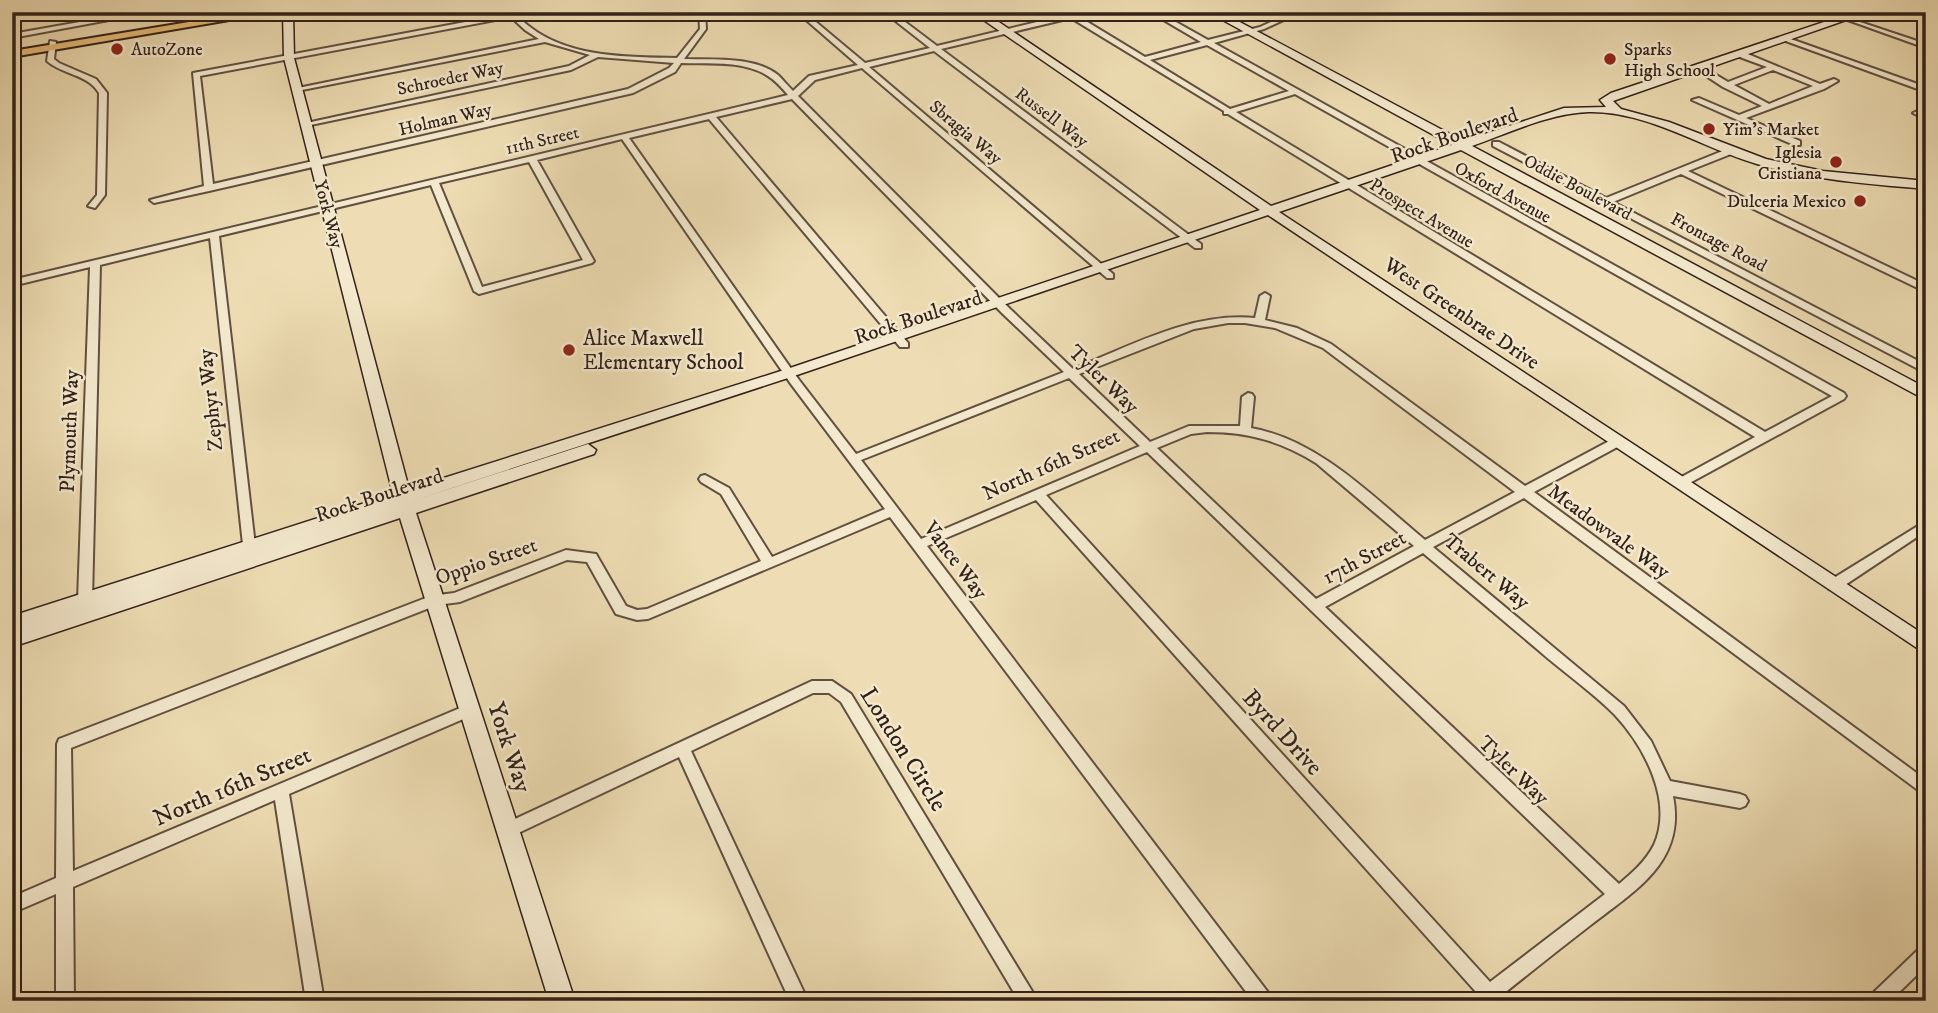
<svg xmlns="http://www.w3.org/2000/svg" width="1938" height="1013" viewBox="0 0 1938 1013" font-family="'IM FELL DW Pica',serif">
  <style>
    .lines { fill: none; stroke-linecap: round; stroke-linejoin: round }
    .street-casing { stroke: #615040; stroke-width: 4 }
    .secondary-casing { stroke: #322119; stroke-width: 3 }
    .primary-casing { stroke: #322119; stroke-width: 4 }
    .street { fill: #f4e9ce; fill-rule: evenodd }
    .secondary { fill: #f4e9ce; fill-rule: evenodd }
    .primary { fill: #e7be7a; fill-rule: evenodd }
    .poi-dot { fill: #8f2418; stroke: #f4e9ce; stroke-width: 2.5 }
    .labels { text-anchor: middle; stroke-width: 5; stroke-linejoin: round; paint-order: stroke }
    .far-poi-label { font-size: 18px; fill: #322119; stroke: #f4e9ce; text-anchor: start }
    .far-street-label { font-size: 18px; fill: #322119; stroke: #f4e9ce }
    .street-label { font-size: 21px; fill: #322119; stroke: #f4e9ce }
    .poi-label { font-size: 21px; fill: #322119; stroke: #f4e9ce; text-anchor: start }
    .near-street-label { font-size: 24px; fill: #322119; stroke: #f4e9ce }
  </style>
  <rect width="100%" height="100%" fill="#eeddb4"/>
  <filter id="stains"><feTurbulence type="fractalNoise" baseFrequency=".00286" numOctaves="4"/><feColorMatrix values="0 0 0 0 .2 0 0 0 0 .09 0 0 0 0 .02 0 0 0 .5 -.17"/></filter>
  <radialGradient id="worn" r=".72"><stop offset=".6" stop-color="#630" stop-opacity="0"/><stop offset="1" stop-color="#630" stop-opacity=".3"/></radialGradient>
  <g class="lines">
    <defs>
      <path id="street" d="M136,12H152L12,38V34Z
        M507,12H514C519,17 524,23 530,27C570,58 629,57 677,58L700,29L699,12H705L706,29L684,59C713,60 754,56 778,75C783,80 788,86 793,91L809,76L858,65L797,12H804L865,63L930,48L884,12H892L937,46L1066,15L1063,12H1071L1145,57L1201,42L1150,12H1158L1208,40L1260,27L1292,12H1301L1264,29L1214,43L1844,393L1846,396L1844,399L1684,486H1676L1674,483L1676,480L1755,437L1228,114H1224V111L1071,18L941,49L1201,244V248H1195L934,51L869,67L1113,274V278H1107L862,68L815,80L798,96L1010,309L1073,369C1131,346 1191,312 1255,318L1260,296L1265,293L1270,296L1265,320L1297,328L1331,344L1525,486L1613,439H1621L1623,442L1621,445L1534,492L1926,780V796L1524,498L1433,547L1624,706L1651,741L1670,781L1740,794L1745,796L1748,801L1745,806L1740,808L1673,796C1686,861 1636,890 1592,924C1562,947 1532,971 1502,995L1505,1001H1471L1477,993L1036,500L927,546L1270,995L1273,1001H1253L890,517L648,619L637,620L616,614L587,562L567,560L460,602L437,605L71,748L73,871L465,706L470,704L475,706L477,710L475,714L289,794L324,1001H306L275,800L73,887L74,1001H56V894L12,913V897L56,878L57,744L59,739L431,596L454,593L566,550L596,554L626,606L637,610L647,609L761,561L721,494L701,482L699,479L701,476L705,475L729,488L772,557L885,509L791,384L622,139L537,160L594,261L592,263L479,294L474,291L431,185L219,236L256,554L255,557H245L244,554L210,238L100,265L92,600L90,604H80L78,600L90,267L12,286V280L788,95C782,88 776,81 768,76C744,60 708,64 681,63L675,72L633,93L209,191L154,203L150,200L204,186L193,73L508,14ZM511,17L525,30L539,39L293,89L297,91L545,42L590,55L569,66L302,124L306,126L571,70L598,57L674,63L669,68L628,89L213,184L200,76ZM1207,45L1289,91L1230,109L1150,60ZM1295,94L1832,396L1765,432L1236,112ZM792,99L1002,313L1064,372L856,454L799,380L629,138L709,119L900,347H908V343L716,117ZM529,162L583,260L482,287L439,183ZM1228,323H1245L1275,328L1323,348L1515,492L1425,540C1373,497 1319,440 1251,428L1254,397L1252,394L1248,393L1242,397L1240,426H1189L1150,442L1079,374L1194,329ZM1069,378L1140,446L921,539L861,460ZM1207,432C1248,432 1281,441 1316,463L1414,546L1316,599L1157,448L1191,434ZM1147,452L1605,894L1490,982L1046,495ZM1423,553C1461,585 1499,617 1537,649C1562,671 1591,691 1614,714C1644,746 1674,801 1654,845C1646,861 1632,873 1619,884L1325,607Z
        M1845,17L1926,44V48L1845,19Z
        M1785,37L1926,87V92L1783,40L1781,39Z
        M50,41L56,42L54,59L59,63L96,79L107,93L105,195L95,208L88,206L97,195L99,93C88,74 63,75 47,61Z
        M1737,52H1743L1820,84L1834,79L1838,81L1824,89L1746,118L1800,141V145H1794L1692,100L1699,98L1739,115L1762,106L1723,87L1694,68L1701,66L1728,82L1767,67L1737,56ZM1773,70L1813,86L1769,104L1734,85Z
        M1926,107V112L1917,115L1913,113Z
        M1493,142H1499L1606,198L1725,150H1731V154L1688,171L1926,285V292L1681,174L1613,202L1926,365V373L1493,146Z
        M1926,521V531L1839,589H1829L1827,585L1829,581Z
        M812,681H832L851,694L1038,1001H1019L841,702L829,693H813L691,751L808,1001H790L679,757L514,835L508,837L502,835L500,830L502,825Z
        M1926,945V966L1890,1001H1868L1871,995L1920,948Z"/>
      <path id="secondary" d="M283,12H293L294,58L409,489L784,370L1260,210L972,12H984L1271,206L1452,145L1208,12H1221L1463,141L1564,108L1606,107L1600,100L1611,93L1854,12H1869L1613,101L1621,109L1669,122L1766,159L1823,171L1926,181V189C1869,184 1812,180 1757,164C1702,148 1648,111 1589,112C1550,113 1509,133 1472,146L1926,388V400L1461,150L1279,212L1926,636V654L1268,215L794,376L412,501L588,444L596,450L594,454L416,513L575,1001H549L400,518L12,647V616L393,494L284,58Z"/>
      <path id="primary" d="M250,12H276L12,57V51Z"/>
    </defs>
    <use href="#street" class="street-casing"/>
    <use href="#secondary" class="secondary-casing"/>
    <use href="#primary" class="primary-casing"/>
    <use href="#street" class="street"/>
    <use href="#secondary" class="secondary"/>
    <use href="#primary" class="primary"/>
  </g>
  <g class="poi-dot">
    <circle cx="117" cy="49" r="7"/>
    <circle cx="1610" cy="59" r="7"/>
    <circle cx="1709" cy="129" r="7"/>
    <circle cx="1836" cy="162" r="7"/>
    <circle cx="1860" cy="201" r="7"/>
    <circle cx="569" cy="350" r="7"/>
  </g>
  <g class="labels">
    <g class="far-poi-label">
      <text x="131" y="55">AutoZone</text>
      <text x="1624" y="55">Sparks<tspan x="1624" dy="21">High School</tspan></text>
      <text x="1723" y="135">Yim's Market</text>
      <text x="1822" y="158" text-anchor="end">Iglesia<tspan x="1822" dy="21">Cristiana</tspan></text>
      <text x="1846" y="207" text-anchor="end">Dulceria Mexico</text>
    </g>
    <g class="far-street-label">
      <text transform="translate(450 78) rotate(-12)" y="6">Schroeder Way</text>
      <text transform="translate(1052 117) rotate(37)" y="6">Russell Way</text>
      <text transform="translate(445 119) rotate(-13)" y="6">Holman Way</text>
      <text transform="translate(966 132) rotate(40)" y="6">Sbragia Way</text>
      <text transform="translate(542 140) rotate(-13)" y="6">11th Street</text>
      <text transform="translate(1578 187) rotate(28)" y="6">Oddie Boulevard</text>
      <text transform="translate(1503 192) rotate(29)" y="6">Oxford Avenue</text>
      <text transform="translate(1422 213) rotate(31)" y="6">Prospect Avenue</text>
      <text transform="translate(329 214) rotate(75)" y="6">York Way</text>
      <text transform="translate(1719 242) rotate(28)" y="6">Frontage Road</text>
    </g>
    <g class="street-label">
      <text transform="translate(1454 135) rotate(-19)" y="7">Rock Boulevard</text>
      <text transform="translate(1462 313) rotate(34)" y="7">West Greenbrae Drive</text>
      <text transform="translate(918 317) rotate(-18)" y="7">Rock Boulevard</text>
      <text transform="translate(1104 379) rotate(44)" y="7">Tyler Way</text>
      <text transform="translate(210 400) rotate(-96)" y="7">Zephyr Way</text>
      <text transform="translate(69 431) rotate(-88)" y="7">Plymouth Way</text>
      <text transform="translate(1051 464) rotate(-24)" y="7">North 16th Street</text>
      <text transform="translate(379 495) rotate(-18)" y="7">Rock Boulevard</text>
      <text transform="translate(1609 531) rotate(36)" y="7">Meadowvale Way</text>
      <text transform="translate(1364 557) rotate(-28)" y="7">17th Street</text>
      <text transform="translate(956 560) rotate(53)" y="7">Vance Way</text>
      <text transform="translate(486 561) rotate(-19)" y="7">Oppio Street</text>
      <text transform="translate(1487 571) rotate(40)" y="7">Trabert Way</text>
      <text transform="translate(1514 770) rotate(44)" y="7">Tyler Way</text>
    </g>
    <g class="poi-label">
      <text x="583" y="345">Alice Maxwell<tspan x="583" dy="24">Elementary School</tspan></text>
    </g>
    <g class="near-street-label">
      <text transform="translate(1283 732) rotate(48)" y="8">Byrd Drive</text>
      <text transform="translate(510 747) rotate(72)" y="8">York Way</text>
      <text transform="translate(904 749) rotate(58)" y="8">London Circle</text>
      <text transform="translate(232 786) rotate(-23)" y="8">North 16th Street</text>
    </g>
  </g>
  <rect width="1938" height="1013" fill="none" stroke="#eeddb4" stroke-width="42"/>
  <rect x="14" y="14" width="1910" height="985" fill="none" stroke="#322119" stroke-width="3.5"/>
  <rect x="21" y="21" width="1896" height="971" fill="none" stroke="#322119" stroke-width="2"/>
  <rect width="100%" height="100%" filter="url(#stains)"/>
  <rect width="100%" height="100%" fill="url(#worn)"/>
</svg>
